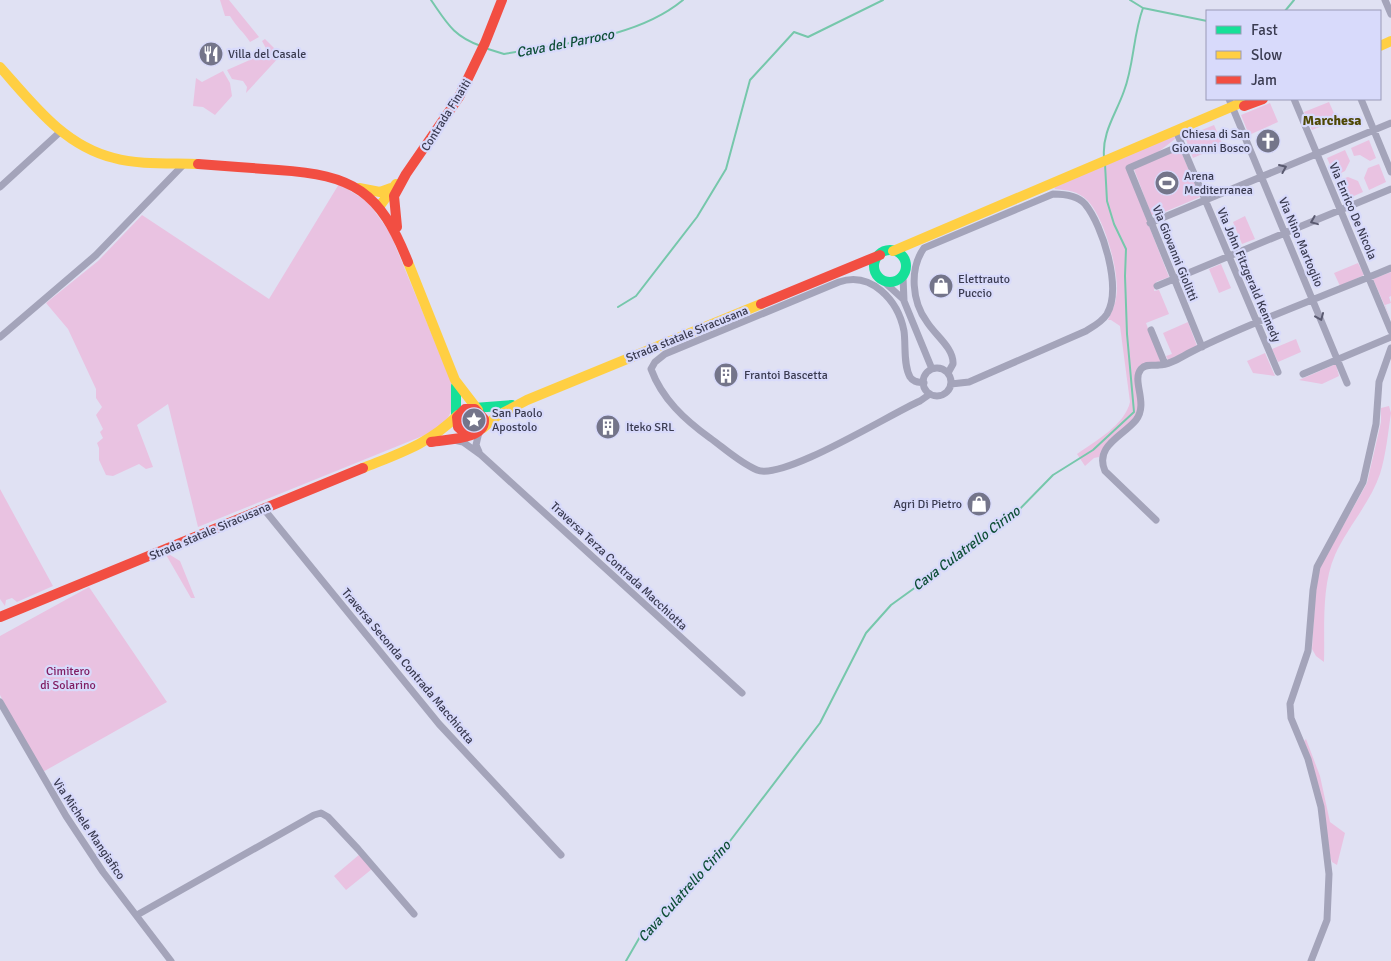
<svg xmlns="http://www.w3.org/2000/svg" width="1391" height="961" viewBox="0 0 1391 961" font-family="Signika,sans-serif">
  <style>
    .green { fill: #e9c2e1 }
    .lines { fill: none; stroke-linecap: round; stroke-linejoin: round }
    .stream { stroke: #76c7ab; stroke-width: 2 }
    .street { stroke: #a4a4ba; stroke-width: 7 }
    .fast { stroke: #16e098; stroke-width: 10 }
    .slow { stroke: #ffcf43; stroke-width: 10 }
    .jam { stroke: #f24e42; stroke-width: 10 }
    .oneway { stroke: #5a5a70 }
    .labels { text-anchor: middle; stroke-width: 4.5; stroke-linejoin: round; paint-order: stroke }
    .poi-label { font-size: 12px; fill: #3a3b51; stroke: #d8dafb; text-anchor: start }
    .street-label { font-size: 12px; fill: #3a3b51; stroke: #d8dafb }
    .park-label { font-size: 12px; fill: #801d62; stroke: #d8dafb }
    .water-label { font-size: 14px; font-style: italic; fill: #0d4e36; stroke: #d8dafb }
    .neighbourhood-label { font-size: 14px; font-weight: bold; fill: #4e4704; stroke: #d8dafb }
  </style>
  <rect width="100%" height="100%" fill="#e0e1f3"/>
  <path class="green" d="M220,0H229L259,37L250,42C243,31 237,28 230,16H225Z
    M265,39L281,55L246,93L247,87L243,81L232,79L227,70L268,52L262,41Z
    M223,71L230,83L232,96L215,115L203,107L193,106L196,78L202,82Z
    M1329,102L1337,120L1312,130L1304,112Z
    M1270,103L1278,122L1249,135L1241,115Z
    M1214,125L1223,145L1193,158L1185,137Z
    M1174,135L1175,139L1157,153L1126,167L1169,277L1156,282L1154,291L1159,290L1169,314L1146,323L1161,363L1140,367C1139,378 1141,404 1137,413C1127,431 1106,437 1099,457L1094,458L1085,466L1077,454C1094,442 1125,425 1130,402L1120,326L1111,320H1108C1111,313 1115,306 1116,298C1121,275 1104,216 1087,200C1078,191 1067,190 1055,189L1054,186Z
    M1369,140L1376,158L1370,161L1360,155L1354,156L1351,148Z
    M1180,149L1200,197L1155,216L1151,214L1134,169Z
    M1345,150L1350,161L1345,171L1335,176L1327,158Z
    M1379,164L1386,182L1369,190L1364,178L1368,168Z
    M1348,177L1358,181L1363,192L1345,200L1339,186L1341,185L1339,180Z
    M339,184L368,202L390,233L451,381C456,409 452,422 425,435L198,527L168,404L137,425L153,467L146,469L139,464L113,476L106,475L99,460V448L97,443L103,438L100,432L103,429L96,415L102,407L96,398V389L68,329L46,303L98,261L142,215L269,299Z
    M1245,216L1255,239L1242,244L1233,222Z
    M1358,263L1364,275L1340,286L1334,273Z
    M1221,264L1231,288L1219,293L1209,269Z
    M1391,272V296L1389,297L1391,303L1385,305L1391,320L1373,279Z
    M1188,322L1197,346L1168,360L1166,356L1172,354L1163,333Z
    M1296,339L1301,352L1278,362L1272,349Z
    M1265,353L1275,376L1253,373L1247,361Z
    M1336,364L1339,376L1322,384L1299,380Z
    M1389,406L1391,413C1388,433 1386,455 1380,474C1370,503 1347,528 1335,555C1321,587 1325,628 1324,662L1316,656L1312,649L1316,583L1320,567L1367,483L1381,422V408Z
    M0,489L53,586L17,602L12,598L6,600L5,606L0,599Z
    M165,553H167L180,561L195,598H191Z
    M89,587L167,702L41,773L0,695V636Z
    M1306,739L1320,776L1330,822L1345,833L1337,865L1332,862L1330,856C1324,816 1318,779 1304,741Z
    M360,854L372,869L346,890L334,876Z"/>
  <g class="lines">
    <path class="stream" d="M431,0C447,23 453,36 481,46
      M1130,0L1143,8L1207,21
      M1285,11L1294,0
      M488,49L504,54C563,43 636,39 683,0
      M1104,157C1102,132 1116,114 1124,91C1134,65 1133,35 1143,8
      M618,307L636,296L697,217L726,169L750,80L794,32L808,37L883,0
      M626,961L641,935L714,862L820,723L866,633L891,605L1010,519L1053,475L1093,450L1134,412L1127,334L1125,276L1126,249L1114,224L1107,201L1105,164"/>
    <path class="street" d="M1385,0L1391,14
      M1229,99L1347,383
      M1294,99L1391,331
      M1361,99L1391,172
      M1176,131L1278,372
      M1182,145L1129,168L1202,347
      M0,187L60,132
      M1150,223L1391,123
      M903,277L904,301L932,369
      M882,280L903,299
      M1157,286L1391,189
      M1151,330L1165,364
      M0,337L96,255L185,163
      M923 382a14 14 0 1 1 28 0a14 14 0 1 1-28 0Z
      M948,373L953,364C954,348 935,335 927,322C912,302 909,269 924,248L1053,194C1064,194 1077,195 1085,204C1103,226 1122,288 1107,314C1102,322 1094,326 1086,331L969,382L951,384
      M1303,374L1391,337
      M924,383C918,382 913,382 910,377C903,364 906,345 904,331C898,300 871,271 839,282L665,354L655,362L651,369C662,399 685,420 710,438C724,448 740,463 757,470C783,481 890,414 920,401L930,394
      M454,440L463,442L481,455L742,693
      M479,452L476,445L479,432
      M263,508L439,724L561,855
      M1156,520L1105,471C1094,446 1123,436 1136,420C1149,403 1131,381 1141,369C1146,363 1153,366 1159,365C1170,365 1181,357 1191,352C1255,320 1325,296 1391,268
      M0,702L66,816L103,872L171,961
      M137,915L314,815L321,813L328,817L358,849L414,914
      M1311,961L1327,920L1329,874L1321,807L1308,759L1291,718L1290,704L1308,651L1313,590L1317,567L1363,482L1376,424L1379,382L1391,348"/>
    <path class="fast" d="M874 266a16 16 0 1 1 32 0a16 16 0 1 1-32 0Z
      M456,386V419
      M474,408L512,405"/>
    <path class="slow" d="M1380,46L1391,41
      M0,67C33,104 64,146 114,158C138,165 172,163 198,164
      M359,188L380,192L391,188
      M379,207L396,184
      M893,251L1250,99
      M408,262L455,380L478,410
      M483,428L497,416L527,400L761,304
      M363,468C400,453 429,444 458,415"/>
    <path class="jam" d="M1244,106L1263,99
      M198,164C225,166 251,168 278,170C354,175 380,191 408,262
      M397,227L394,196L406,174L459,97L485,43L502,0
      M761,304L880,255
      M431,442C446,439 486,440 484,419L475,409H465L457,417L458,427L467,435
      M0,617L363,468"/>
  </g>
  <defs><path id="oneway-chevron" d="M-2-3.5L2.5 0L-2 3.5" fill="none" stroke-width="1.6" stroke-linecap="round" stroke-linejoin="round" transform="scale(1.25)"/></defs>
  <g class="oneway">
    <use href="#oneway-chevron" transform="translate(1283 168) rotate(-23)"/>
    <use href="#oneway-chevron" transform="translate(1314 221) rotate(158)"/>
    <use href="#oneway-chevron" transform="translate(1320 317) rotate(67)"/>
  </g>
  <defs>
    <symbol id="restaurant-disc" viewBox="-11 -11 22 22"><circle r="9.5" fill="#74758a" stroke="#d8dafb"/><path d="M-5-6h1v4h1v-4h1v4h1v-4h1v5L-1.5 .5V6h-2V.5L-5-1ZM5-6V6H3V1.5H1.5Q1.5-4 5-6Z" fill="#fff"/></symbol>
    <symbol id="church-disc" viewBox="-11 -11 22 22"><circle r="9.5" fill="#74758a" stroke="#d8dafb"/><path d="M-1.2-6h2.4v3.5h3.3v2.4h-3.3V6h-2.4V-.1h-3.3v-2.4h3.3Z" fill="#fff"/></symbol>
    <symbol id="stadium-disc" viewBox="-11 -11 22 22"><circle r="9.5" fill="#74758a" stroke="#d8dafb"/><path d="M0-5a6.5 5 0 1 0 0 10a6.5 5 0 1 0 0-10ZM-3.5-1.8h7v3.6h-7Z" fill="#fff"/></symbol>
    <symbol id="shop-disc" viewBox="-11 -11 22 22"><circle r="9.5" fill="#74758a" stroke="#d8dafb"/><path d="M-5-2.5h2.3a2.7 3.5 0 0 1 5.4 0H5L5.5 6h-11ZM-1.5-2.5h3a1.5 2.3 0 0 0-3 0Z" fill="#fff"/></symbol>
    <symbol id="building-disc" viewBox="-11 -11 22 22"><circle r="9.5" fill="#74758a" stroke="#d8dafb"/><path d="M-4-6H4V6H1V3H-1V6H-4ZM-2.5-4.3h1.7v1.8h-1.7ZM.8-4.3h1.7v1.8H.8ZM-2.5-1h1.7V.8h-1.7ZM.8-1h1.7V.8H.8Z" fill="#fff"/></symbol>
    <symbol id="sight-disc" viewBox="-11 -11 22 22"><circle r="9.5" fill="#74758a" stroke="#d8dafb"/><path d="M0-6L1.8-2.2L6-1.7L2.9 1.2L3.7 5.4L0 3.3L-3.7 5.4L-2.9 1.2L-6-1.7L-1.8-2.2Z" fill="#fff"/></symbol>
  </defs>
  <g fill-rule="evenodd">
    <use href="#restaurant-disc" x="197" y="40" width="28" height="28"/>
    <use href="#church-disc" x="1254" y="127" width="28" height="28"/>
    <use href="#stadium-disc" x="1153" y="169" width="28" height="28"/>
    <use href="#shop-disc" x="927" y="272" width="28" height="28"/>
    <use href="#building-disc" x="712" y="361" width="28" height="28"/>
    <use href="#sight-disc" x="460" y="406" width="28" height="28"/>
    <use href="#building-disc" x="594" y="413" width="28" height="28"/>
    <use href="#shop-disc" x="965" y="490" width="28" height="28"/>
  </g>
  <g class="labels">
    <g class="poi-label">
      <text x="228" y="58">Villa del Casale</text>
      <text x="1250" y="138" text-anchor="end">Chiesa di San<tspan x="1250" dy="14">Giovanni Bosco</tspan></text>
      <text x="1184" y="180">Arena<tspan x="1184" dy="14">Mediterranea</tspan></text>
      <text x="958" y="283">Elettrauto<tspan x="958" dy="14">Puccio</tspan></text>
      <text x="744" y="379">Frantoi Bascetta</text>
      <text x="492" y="417">San Paolo<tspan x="492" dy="14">Apostolo</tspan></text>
      <text x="626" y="431">Iteko SRL</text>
      <text x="962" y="508" text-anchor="end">Agri Di Pietro</text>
    </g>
    <g class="street-label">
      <text transform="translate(446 115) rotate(-58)" y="4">Contrada Finaiti</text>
      <text transform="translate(1353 211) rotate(67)" y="4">Via Enrico De Nicola</text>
      <text transform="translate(1301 242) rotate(67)" y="4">Via Nino Martoglio</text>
      <text transform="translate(1175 253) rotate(68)" y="4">Via Giovanni Giolitti</text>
      <text transform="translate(1249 275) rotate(67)" y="4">Via John Fitzgerald Kennedy</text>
      <text transform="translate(687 334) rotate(-22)" y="4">Strada statale Siracusana</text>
      <text transform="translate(210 531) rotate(-23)" y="4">Strada statale Siracusana</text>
      <text transform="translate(619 566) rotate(43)" y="4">Traversa Terza Contrada Macchiotta</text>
      <text transform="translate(408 666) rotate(50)" y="4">Traversa Seconda Contrada Macchiotta</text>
      <text transform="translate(89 829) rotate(56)" y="4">Via Michele Mangiafico</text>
    </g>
    <g class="park-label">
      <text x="68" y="675">Cimitero<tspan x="68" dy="14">di Solarino</tspan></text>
    </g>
    <g class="water-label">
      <text transform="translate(565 43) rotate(-11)" y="5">Cava del Parroco</text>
      <text transform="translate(966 548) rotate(-37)" y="5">Cava Culatrello Cirino</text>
      <text transform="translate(684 891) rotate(-48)" y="5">Cava Culatrello Cirino</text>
    </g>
    <g class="neighbourhood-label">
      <text x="1332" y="125">Marchesa</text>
    </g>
  </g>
  <rect x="1206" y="10" width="175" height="90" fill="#d8dafb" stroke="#999ab7"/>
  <rect x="1216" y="26" width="25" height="8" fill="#16e098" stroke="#999ab7"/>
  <text x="1251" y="35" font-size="15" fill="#3a3b51">Fast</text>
  <rect x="1216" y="51" width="25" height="8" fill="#ffcf43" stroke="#999ab7"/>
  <text x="1251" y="60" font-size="15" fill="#3a3b51">Slow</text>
  <rect x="1216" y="76" width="25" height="8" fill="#f24e42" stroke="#999ab7"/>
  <text x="1251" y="85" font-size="15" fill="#3a3b51">Jam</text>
</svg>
